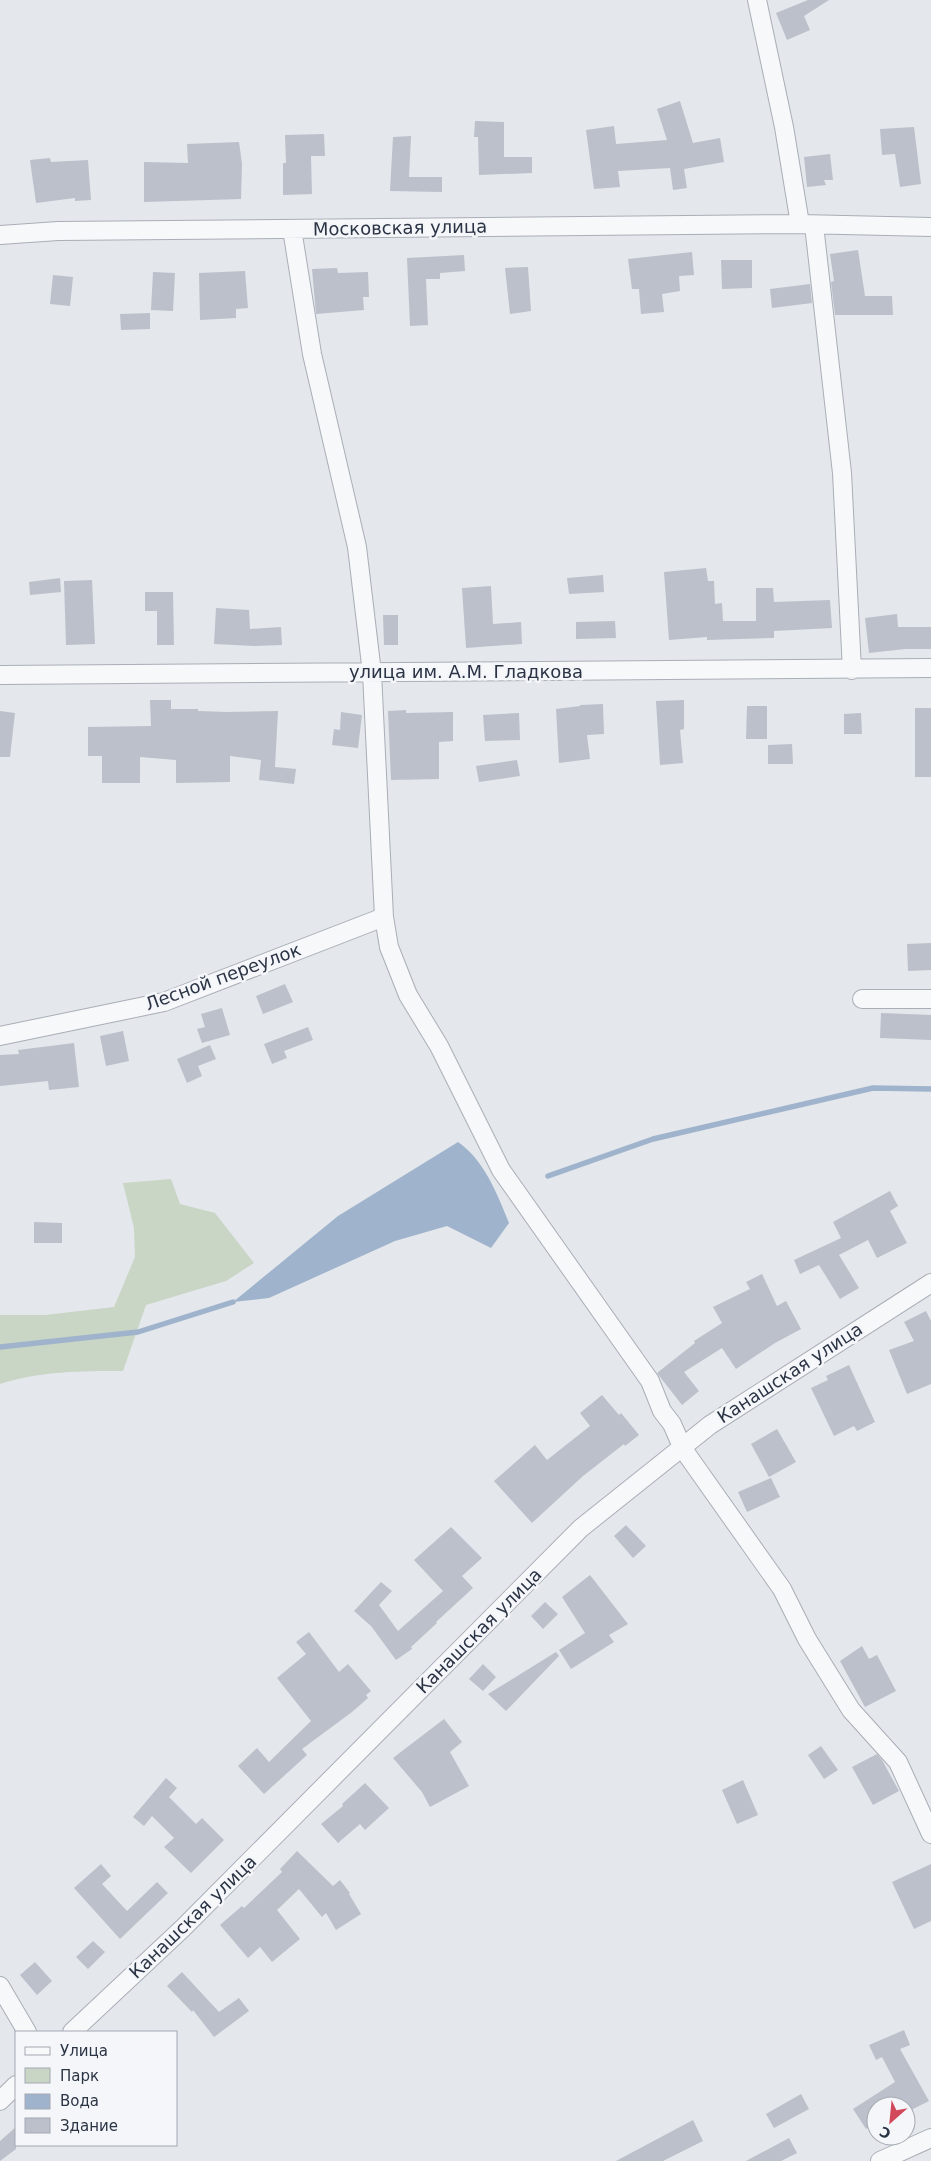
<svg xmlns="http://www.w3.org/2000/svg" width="931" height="2161" viewBox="0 0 931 2161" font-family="'DejaVu Sans',sans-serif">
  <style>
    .green { fill: #c9d6c5 }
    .water { fill: #9fb4cc }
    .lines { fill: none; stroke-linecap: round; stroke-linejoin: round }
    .stream { stroke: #9fb4cc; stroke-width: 5.5 }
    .building { fill: #bbc0ca }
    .minor-casing { stroke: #a9aeb7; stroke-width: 20 }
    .minor { stroke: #f7f8fa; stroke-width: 18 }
    .labels { text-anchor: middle; stroke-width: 5; stroke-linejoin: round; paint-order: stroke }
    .street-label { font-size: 18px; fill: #2b3445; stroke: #f4f6f9 }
  </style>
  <rect width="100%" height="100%" fill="#e4e7ec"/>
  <path class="green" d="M171,1179L180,1204L215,1213L254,1263L226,1281L146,1305L123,1371C81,1371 40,1371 0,1384V1315H45L114,1307L135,1257L134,1228L123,1183Z"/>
  <path class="water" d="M458,1142C484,1160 497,1193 509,1223L491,1248L447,1226L395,1241L269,1298L233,1302L338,1216Z"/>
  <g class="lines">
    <path class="stream" d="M548,1176L653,1139L873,1088L931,1089
      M0,1347L138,1332L233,1302"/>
  </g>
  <path class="building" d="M808,0H829L804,16L810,30L787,40L776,13Z
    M680,101L693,143L720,138L724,162L684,169L687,188L673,190L670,168L618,171L620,187L594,189L586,130L614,126L616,144L667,140L657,109Z
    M475,121L504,122V157H532V173L479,175L478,137H474Z
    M914,127L921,184L900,187L895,154L882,155L880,129Z
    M324,134L325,156H311L312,194L283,195V163H286L285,135Z
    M411,136L409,177H442V192L390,191L393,137Z
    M239,142L242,164L241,199L144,202V162L188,163L187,144Z
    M830,154L833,180H824L826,185L807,187L804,157Z
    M50,158L51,162L88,160L91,200L75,201V198L36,203L30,160Z
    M858,250L865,296H892L893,315H835L831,282L834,281L830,254Z
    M692,252L694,275L679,276L680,291L662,294L664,312L641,314L639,289H632L628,259Z
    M464,255L465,271L440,273V279H426L428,325L410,326L407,258Z
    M721,260H752V288L722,289Z
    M528,267L531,311L510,314L505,268Z
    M337,268L338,273L368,272L369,297H363L364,310L316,314L312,269Z
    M245,271L248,308L236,309V318L200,320L199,273Z
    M153,272L175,273L173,311L151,310Z
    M53,275L73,277L70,306L50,304Z
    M810,284L812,303L772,308L770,289Z
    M150,313V329L121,330L120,314Z
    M706,568L708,581H714L715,604L722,603L723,621H756V588H773L774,602L830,600L832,628L774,631V638L707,640V637L669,640L664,572Z
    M603,575L604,592L569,594L567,578Z
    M60,578L61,592L30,595L29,582Z
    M92,580L95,644L66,645L64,581Z
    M491,586L493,624L521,622L522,644L466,648L462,588Z
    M145,592H173L174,645H157V611H145Z
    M216,608L249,610L250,629L281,627L282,645L254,646L214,644Z
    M897,614L898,627H931V649H905L869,653L865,618Z
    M383,615H398V645H384Z
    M615,621L616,638L576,639V622Z
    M150,700H171V709H198V711L227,712L278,711L275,767L296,769L294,784L259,780L261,760L230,756V782L176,783V760L140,757V783H102V756H88V727L151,726Z
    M684,700V729L680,730L683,763L660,765L656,701Z
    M603,704L604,734L587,735L590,759L559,763L556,709L580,706V705Z
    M747,706H767V739H746Z
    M915,708H931V777H915Z
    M406,710V713L453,712V741L439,742V779L391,780L388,711Z
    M0,711L15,713L10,757H0Z
    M341,712L362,715L358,748L332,745L334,729L340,730Z
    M519,713L520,740L485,741L483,715Z
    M861,713L862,734H844V714Z
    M792,744L793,764H768V745Z
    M517,760L520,776L479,782L476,766Z
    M931,943V970L908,971L907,944Z
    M285,984L293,1002L263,1014L256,996Z
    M222,1008L230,1035L202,1043L197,1029L205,1027L201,1014Z
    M881,1013L931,1015V1040L880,1038Z
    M308,1027L313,1040L284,1051L287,1058L272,1064L264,1044Z
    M123,1031L129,1061L106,1066L100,1036Z
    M74,1043L79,1087L49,1090L48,1081L0,1086V1055L19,1054L18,1050Z
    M210,1045L216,1059L198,1066L202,1076L187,1083L177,1059Z
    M890,1191L898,1206L890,1211L907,1243L877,1258L868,1240L839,1255L859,1288L840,1299L819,1265L800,1274L794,1260L841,1238L833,1222Z
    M34,1222L62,1223V1243H34Z
    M762,1274L777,1306L786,1301L801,1329L775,1343L736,1369L722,1348L684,1372L699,1391L682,1405L657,1373L695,1343L694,1341L722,1323L713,1307L750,1289L746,1282Z
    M926,1311L931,1321V1384L907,1394L889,1350L914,1341L904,1322Z
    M849,1365L875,1422L857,1431L854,1426L834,1436L811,1388L828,1380L826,1376Z
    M602,1395L619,1415L621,1413L639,1435L625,1446L624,1444L583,1476L532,1523L494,1481L535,1445L547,1460L590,1426L580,1413Z
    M777,1429L796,1462L769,1477L751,1444Z
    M771,1478L780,1497L747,1512L738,1492Z
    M626,1525L646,1546L633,1558L614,1536Z
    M451,1527L482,1558L462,1576L473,1588L436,1622L437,1623L411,1647L412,1649L396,1660L371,1626L354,1611L381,1582L392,1591L379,1605L398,1631L443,1591L414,1560Z
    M590,1575L628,1624L609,1635L614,1642L571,1669L559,1650L585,1633L562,1597Z
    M545,1602L558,1614L543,1629L531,1616Z
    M309,1632L339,1672L348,1664L371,1691L366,1695L368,1698L352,1712L302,1749L307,1755L264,1794L238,1766L257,1748L269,1762L311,1721L277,1678L306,1654L296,1642Z
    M862,1646L869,1659L877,1655L896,1691L865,1707L840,1661Z
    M556,1652L559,1656L506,1711L488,1694Z
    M483,1664L496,1677L483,1691L469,1679Z
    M444,1719L462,1742L450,1752L469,1786L430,1807L422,1792L393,1758Z
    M821,1746L838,1770L824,1779L808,1755Z
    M877,1754L882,1760L899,1791L873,1805L852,1767Z
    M166,1778L177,1788L169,1797L196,1824L202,1818L224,1840L191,1873L164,1847L174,1838L152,1816L144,1826L133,1817Z
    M743,1780L758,1815L737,1824L722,1790Z
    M365,1783L389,1808L365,1830L360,1824L338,1843L321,1824L343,1806L342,1804Z
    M297,1851L333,1886L340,1880L350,1893L349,1894L361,1914L336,1930L326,1913L322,1917L299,1889L277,1910L300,1939L272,1962L260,1947L248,1958L220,1925L242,1906L244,1908L282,1872L280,1869Z
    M101,1864L111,1876L102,1884L127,1911L157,1882L168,1893L120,1939L74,1888Z
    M931,1864V1921L914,1929L892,1882Z
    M93,1941L105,1952L88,1969L76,1957Z
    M35,1962L52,1981L37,1995L20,1975Z
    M182,1972L219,2012L239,1998L249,2011L214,2037L193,2010L192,2012L167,1986Z
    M904,2030L910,2045L900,2049L929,2101L911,2110L909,2106H876V2122L866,2129L853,2109L895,2082L882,2057L876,2060L869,2045Z
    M801,2094L809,2109L774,2128L766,2114Z
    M693,2120L703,2141L663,2161H616Z
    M16,2127V2149L0,2161V2141Z
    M789,2138L797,2153L781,2161H746Z"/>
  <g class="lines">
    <defs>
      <path id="minor" d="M757,0L784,127L800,224
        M814,225L842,473L852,670
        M292,229L312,354L357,547L372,673L384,917L389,947L408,995L439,1046L501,1170L650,1381L662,1411L672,1424L683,1449L782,1589L807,1639L851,1710L898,1762L931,1834
        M0,235L58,231L800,224L931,227
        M0,675L931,668
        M862,999H931
        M0,1036L164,1002L384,917
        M0,1986L27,2032
        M72,2032L183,1928L581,1528L710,1425L931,1283
        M0,2101L16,2085
        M880,2161L931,2138"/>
    </defs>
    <use href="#minor" class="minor-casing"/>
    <use href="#minor" class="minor"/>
  </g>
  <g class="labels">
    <g class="street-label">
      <text transform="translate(400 228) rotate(-1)" y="6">Московская улица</text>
      <text x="466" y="678">улица им. А.М. Гладкова</text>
      <text transform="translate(223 977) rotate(-20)" y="6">Лесной переулок</text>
      <text transform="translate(790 1373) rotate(-33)" y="6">Канашская улица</text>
      <text transform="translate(479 1631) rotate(-45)" y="6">Канашская улица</text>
      <text transform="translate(193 1917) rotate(-44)" y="6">Канашская улица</text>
    </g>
  </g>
  <rect x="15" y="2031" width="162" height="115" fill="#f4f6f9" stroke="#a4a8b1"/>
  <rect x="25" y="2047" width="25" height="8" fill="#f7f8fa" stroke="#a4a8b1"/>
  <text x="60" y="2056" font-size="15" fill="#2b3445">Улица</text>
  <rect x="25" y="2068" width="25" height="15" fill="#c9d6c5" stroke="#a4a8b1"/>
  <text x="60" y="2081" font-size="15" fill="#2b3445">Парк</text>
  <rect x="25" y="2094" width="25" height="15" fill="#9fb4cc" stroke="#a4a8b1"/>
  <text x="60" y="2106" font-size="15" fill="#2b3445">Вода</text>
  <rect x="25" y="2118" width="25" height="15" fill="#bbc0ca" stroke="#a4a8b1"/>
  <text x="60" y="2131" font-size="15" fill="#2b3445">Здание</text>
  <g transform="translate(891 2121) rotate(207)"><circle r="24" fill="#f4f6f9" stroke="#a4a8b1"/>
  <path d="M0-4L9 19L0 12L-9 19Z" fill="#d1495b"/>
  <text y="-8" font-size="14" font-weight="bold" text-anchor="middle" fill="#2b3445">С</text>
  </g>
</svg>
